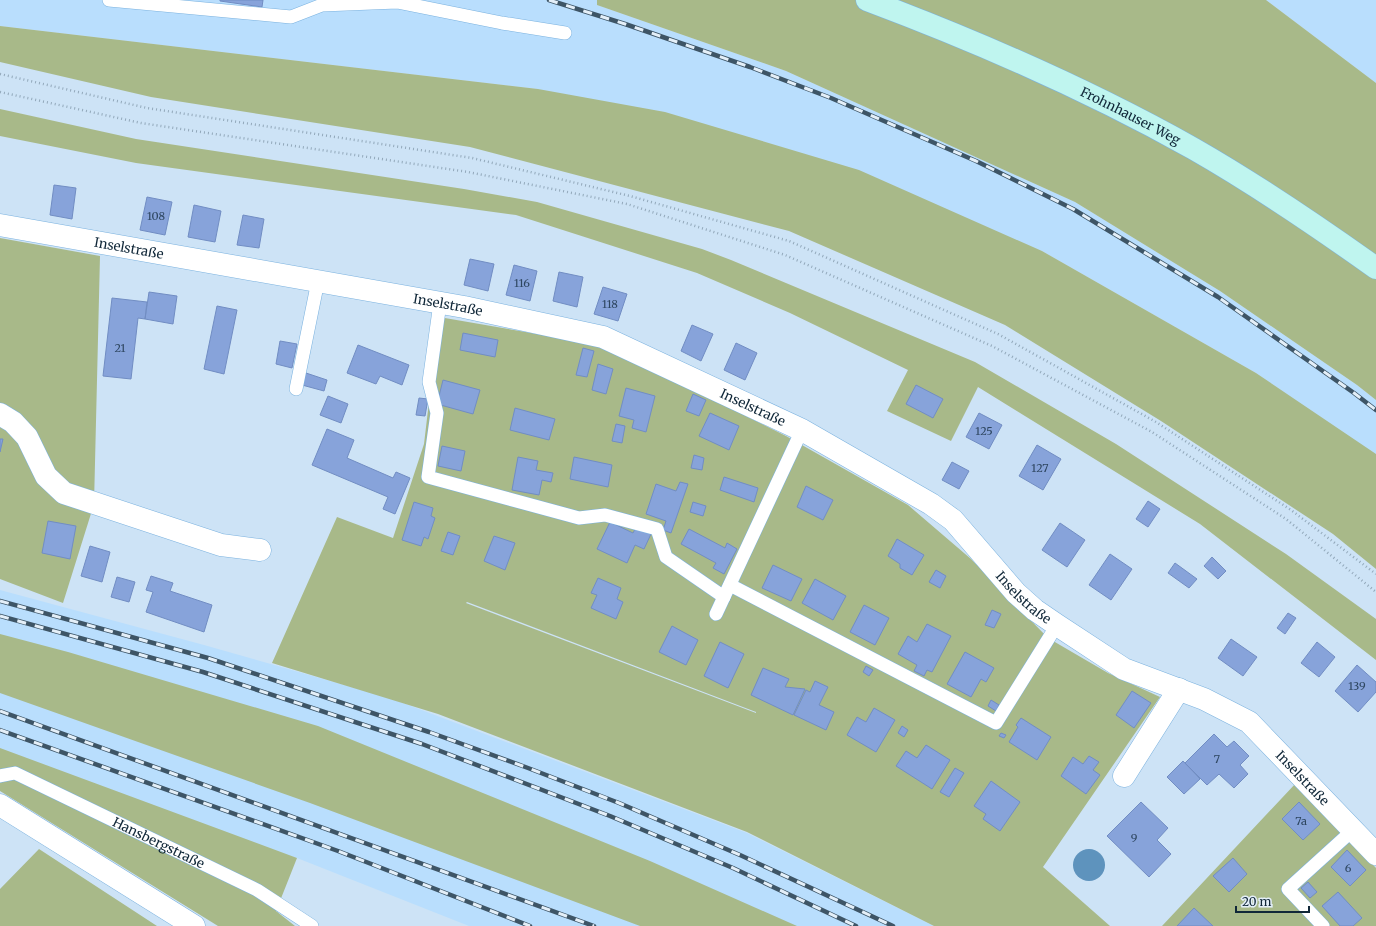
<svg xmlns="http://www.w3.org/2000/svg" width="1376" height="926" viewBox="0 0 1376 926" font-family="Merriweather,serif">
  <style>
    .built { fill: #b9defd }
    .green { fill: #a8b989; fill-rule: evenodd }
    .water { fill: #5e93bd }
    .building { fill: #87a3da; stroke: #718dc3 }
    .lines { fill: none; stroke-linecap: round; stroke-linejoin: round }
    .lane-casing { stroke: #7bb2df; stroke-width: 14 }
    .street-casing { stroke: #7bb2df; stroke-width: 23 }
    .secondary-casing { stroke: #7bb2df; stroke-width: 23 }
    .path { stroke: #92a8ba; stroke-width: 2.5; stroke-dasharray: 1 3; stroke-linecap: butt }
    .lane { stroke: #fff; stroke-width: 13 }
    .street { stroke: #fff; stroke-width: 22 }
    .secondary { stroke: #bff5ef; stroke-width: 22 }
    .rail-casing { stroke: #3e5566; stroke-width: 4.5 }
    .rail { stroke: #e4eff8; stroke-width: 3; stroke-dasharray: 9; stroke-linecap: butt }
    .labels { text-anchor: middle; stroke-width: 3.5; stroke-linejoin: round; paint-order: stroke }
    .number-label { font-size: 11px; fill: #2e4660 }
    .street-label { font-size: 13px; fill: #102738; stroke: #e4eff8 }
  </style>
  <rect width="100%" height="100%" fill="#cde3f6"/>
  <path class="built" d="M0,0H597V5L786,71L1075,202L1220,291L1357,385L1376,400V457L1256,373L1042,251L538,89L0,26Z
    M1266,0H1376V83Z
    M0,590L204,645L390,698L747,833L934,926H469L297,858L181,823L0,754Z"/>
  <path class="green" d="M597,0H1266L1376,83V400L1357,385L1220,291L1075,202L786,71L597,5Z
    M0,26L538,89L665,112L859,170L1042,251L1256,373L1376,454V569L1333,534L1161,421L1005,325L789,231L470,147L151,97L0,62Z
    M0,109L136,139L464,189L537,202L702,249L731,260L975,362L1116,444L1286,554L1376,619V660L1200,524L978,387L951,441L887,411L908,370L790,313L697,273L516,215L136,163L0,136Z
    M0,238L100,256L94,504L63,603L0,579Z
    M439,317L607,346L786,436L908,505L971,559L1048,638L1108,673L1160,697L1043,867L1110,926H934L747,832L438,714L272,663L337,517L393,538L424,444ZM467,602L756,712V713L466,603Z
    M0,634L68,652L318,726L650,861L797,926H640L310,803L0,693Z
    M0,748L297,858L276,911L295,926H218L0,791Z
    M1296,783L1376,868V926H1162Z
    M39,849L157,926H0V889Z"/>
  <path class="water" d="M1073 865a16 16 0 1 1 32 0a16 16 0 1 1-32 0Z"/>
  <path class="building" d="M220,0H263L262,7L220,1Z
    M54,185L76,188L72,219L50,215Z
    M147,197L172,202L165,235L140,230Z
    M194,205L221,211L215,242L188,237Z
    M243,215L264,219L259,248L237,245Z
    M470,259L494,264L488,291L464,285Z
    M514,265L537,271L530,301L506,295Z
    M559,272L583,277L577,307L553,301Z
    M603,287L627,294L618,321L594,314Z
    M149,292L177,296L173,324L145,319Z
    M112,298L147,302L145,319L138,318L131,379L103,376Z
    M217,306L237,310L224,374L204,369Z
    M692,325L713,334L701,361L681,351Z
    M463,333L498,340L495,357L460,350Z
    M280,341L297,344L292,368L276,364Z
    M736,343L757,353L745,380L724,370Z
    M358,345L409,365L402,385L380,376L376,384L347,373Z
    M583,348L594,351L587,377L576,375Z
    M598,364L613,369L606,394L592,390Z
    M306,373L327,380L324,391L302,385Z
    M443,380L480,390L473,414L437,404Z
    M916,385L943,399L933,418L906,404Z
    M626,388L655,396L646,432L632,428L634,420L619,416Z
    M693,394L706,400L699,416L686,411Z
    M328,396L348,404L341,423L320,415Z
    M419,398L428,399L425,416L416,415Z
    M515,408L555,419L549,440L510,430Z
    M710,413L739,426L729,450L699,436Z
    M979,413L1002,425L989,449L966,437Z
    M616,424L625,426L622,443L612,441Z
    M327,429L354,440L347,458L393,478L396,472L410,478L395,514L383,509L388,497L312,465Z
    M0,439H3L0,452Z
    M1037,445L1061,459L1043,490L1019,476Z
    M442,446L465,451L461,471L438,466Z
    M694,455L704,458L702,470L691,468Z
    M518,457L538,461L536,470L553,473L551,482L542,480L539,495L512,490Z
    M574,457L612,465L608,487L570,479Z
    M952,462L969,471L959,489L942,480Z
    M724,477L758,488L754,502L720,490Z
    M680,482L688,484L671,533L663,530L666,521L646,514L656,484L676,491Z
    M806,486L833,500L823,520L797,507Z
    M1148,501L1160,509L1148,527L1136,519Z
    M414,502L433,508L431,516L435,518L428,539L424,537L421,546L402,540Z
    M693,502L706,506L703,516L690,512Z
    M48,521L76,526L70,559L42,553Z
    M610,522L633,533L636,527L651,534L644,549L635,545L627,563L597,549Z
    M1060,523L1085,540L1067,567L1042,550Z
    M689,529L725,548L727,543L737,549L724,574L713,568L716,563L681,544Z
    M448,532L460,536L453,555L441,551Z
    M494,536L515,543L505,570L484,561Z
    M897,539L924,555L912,575L900,568V564L888,556Z
    M90,546L110,552L102,582L81,576Z
    M1110,554L1132,569L1111,600L1089,585Z
    M1212,557L1226,571L1218,579L1204,566Z
    M1175,563L1197,579L1189,588L1168,573Z
    M773,565L802,579L791,601L762,588Z
    M936,570L946,576L940,588L929,582Z
    M151,576L173,583L170,591L212,605L204,632L146,612L153,592L146,590Z
    M117,577L135,582L129,602L111,597Z
    M598,578L621,588L617,599L623,602L616,619L591,608L597,595L591,593Z
    M815,579L846,596L833,620L802,603Z
    M864,605L889,618L875,645L850,632Z
    M992,610L1001,614L994,628L985,625Z
    M1288,613L1296,618L1285,634L1277,628Z
    M927,624L951,636L932,672L927,670L924,676L914,671L917,665L898,654L908,636L917,642Z
    M672,626L698,640L686,665L659,652Z
    M1231,639L1257,657L1243,676L1218,658Z
    M720,642L744,654L728,688L704,676Z
    M1317,642L1335,657L1319,677L1301,663Z
    M965,652L994,668L986,682L981,679L971,697L947,684Z
    M1357,665L1376,682V692L1358,712L1335,691Z
    M866,666L873,670L869,676L863,672Z
    M763,668L789,679L785,687L805,689L793,715L751,695Z
    M815,681L828,687L819,705L834,712L826,730L794,715L806,690L810,692Z
    M1132,691L1151,703L1134,728L1116,715Z
    M991,700L999,705L996,711L988,706Z
    M874,708L895,720L876,752L847,735L857,717L866,722Z
    M1021,718L1051,737L1037,760L1009,742L1018,727L1016,725Z
    M902,726L908,730L904,737L898,733Z
    M1001,733L1006,735L1004,738L999,736Z
    M1214,734L1227,747L1234,741L1249,756L1240,765L1248,774L1234,788L1219,774L1207,785L1185,763Z
    M926,745L950,760L932,789L896,766L906,751L917,758Z
    M1089,756L1099,762L1093,770L1100,775L1086,794L1061,776L1073,757L1083,764Z
    M1183,761L1200,779L1184,794L1167,777Z
    M955,768L964,773L949,797L940,792Z
    M991,781L1020,802L1000,831L983,819L986,814L974,806Z
    M1141,802L1168,828L1157,840L1171,854L1149,877L1107,836Z
    M1299,802L1320,824L1303,840L1282,819Z
    M1347,850L1366,870L1350,886L1331,867Z
    M1233,858L1247,874L1229,892L1213,876Z
    M1308,882L1317,892L1310,898L1301,888Z
    M1338,892L1362,918L1353,926H1340L1322,906Z
    M1194,908L1213,926H1177Z"/>
  <g class="lines">
    <defs>
      <g id="lane">
        <path d="M109,0L291,17L322,5L397,2L502,23L565,33"/>
        <path d="M440,303L429,382L437,413L428,477L579,518L605,515L657,529L666,557L724,597"/>
        <path d="M296,389L318,281"/>
        <path d="M730,585L996,723L1057,625"/>
        <path d="M716,614L802,430"/>
        <path id="s1" d="M0,776L15,773L257,890L312,926"/>
        <path d="M1323,926L1288,889L1353,830"/>
      </g>
      <g id="street">
        <path id="s2" d="M0,225L464,307L603,337L802,430L931,504L953,520L1016,593L1035,610L1057,625L1124,669L1204,699L1249,722L1376,854"/>
        <path d="M0,414L13,422L27,437L46,476L64,493L221,545L260,550"/>
        <path d="M1124,776L1179,689"/>
        <path d="M0,805L194,926"/>
      </g>
      <g id="secondary">
        <path id="s3" d="M867,0C979,42 1089,90 1194,149C1257,185 1317,226 1376,268"/>
      </g>
    </defs>
    <use href="#lane" class="lane-casing"/>
    <use href="#street" class="street-casing"/>
    <use href="#secondary" class="secondary-casing"/>
    <path class="path" d="M0,74L147,108L472,158L630,196L789,241L998,334L1156,422L1291,510L1376,574
      M0,92L141,123L468,172L627,204L785,255L992,346L1152,432L1286,519L1376,592"/>
    <use href="#lane" class="lane"/>
    <use href="#street" class="street"/>
    <use href="#secondary" class="secondary"/>
    <defs>
      <path id="rail" d="M549,0L625,24L750,67L831,98L976,161L1073,209L1218,297L1354,393L1376,410
        M0,601L208,658L429,732L528,768L619,803L740,855L893,926
        M0,616L203,672L422,744L610,816L733,868L856,926
        M0,711L594,926
        M0,730L338,851L530,926"/>
    </defs>
    <use href="#rail" class="rail-casing"/>
    <use href="#rail" class="rail"/>
  </g>
  <g class="labels">
    <g class="number-label">
      <text x="156" y="220">108</text>
      <text x="522" y="287">116</text>
      <text x="610" y="308">118</text>
      <text x="120" y="352">21</text>
      <text x="984" y="435">125</text>
      <text x="1040" y="472">127</text>
      <text x="1357" y="690">139</text>
      <text x="1217" y="763">7</text>
      <text x="1301" y="825">7a</text>
      <text x="1134" y="842">9</text>
      <text x="1348" y="872">6</text>
    </g>
    <g class="street-label">
      <text dy="5" stroke="none"><textPath href="#s3" startOffset="288">Frohnhauser Weg</textPath></text>
      <text dy="5" stroke="none"><textPath href="#s2" startOffset="131">Inselstraße</textPath></text>
      <text dy="5" stroke="none"><textPath href="#s2" startOffset="455">Inselstraße</textPath></text>
      <text dy="5" stroke="none"><textPath href="#s2" startOffset="779">Inselstraße</textPath></text>
      <text dy="5" stroke="none"><textPath href="#s2" startOffset="1114">Inselstraße</textPath></text>
      <text dy="5" stroke="none"><textPath href="#s2" startOffset="1451">Inselstraße</textPath></text>
      <text dy="5" stroke="none"><textPath href="#s1" startOffset="175">Hansbergstraße</textPath></text>
    </g>
  </g>
  <path d="M1236 906v6h73v-6" fill="none" stroke="#102738" stroke-width="2"/>
  <text x="1242" y="906" font-size="12" fill="#102738" stroke="#e4eff8" stroke-width="3" paint-order="stroke">20 m</text>
</svg>
